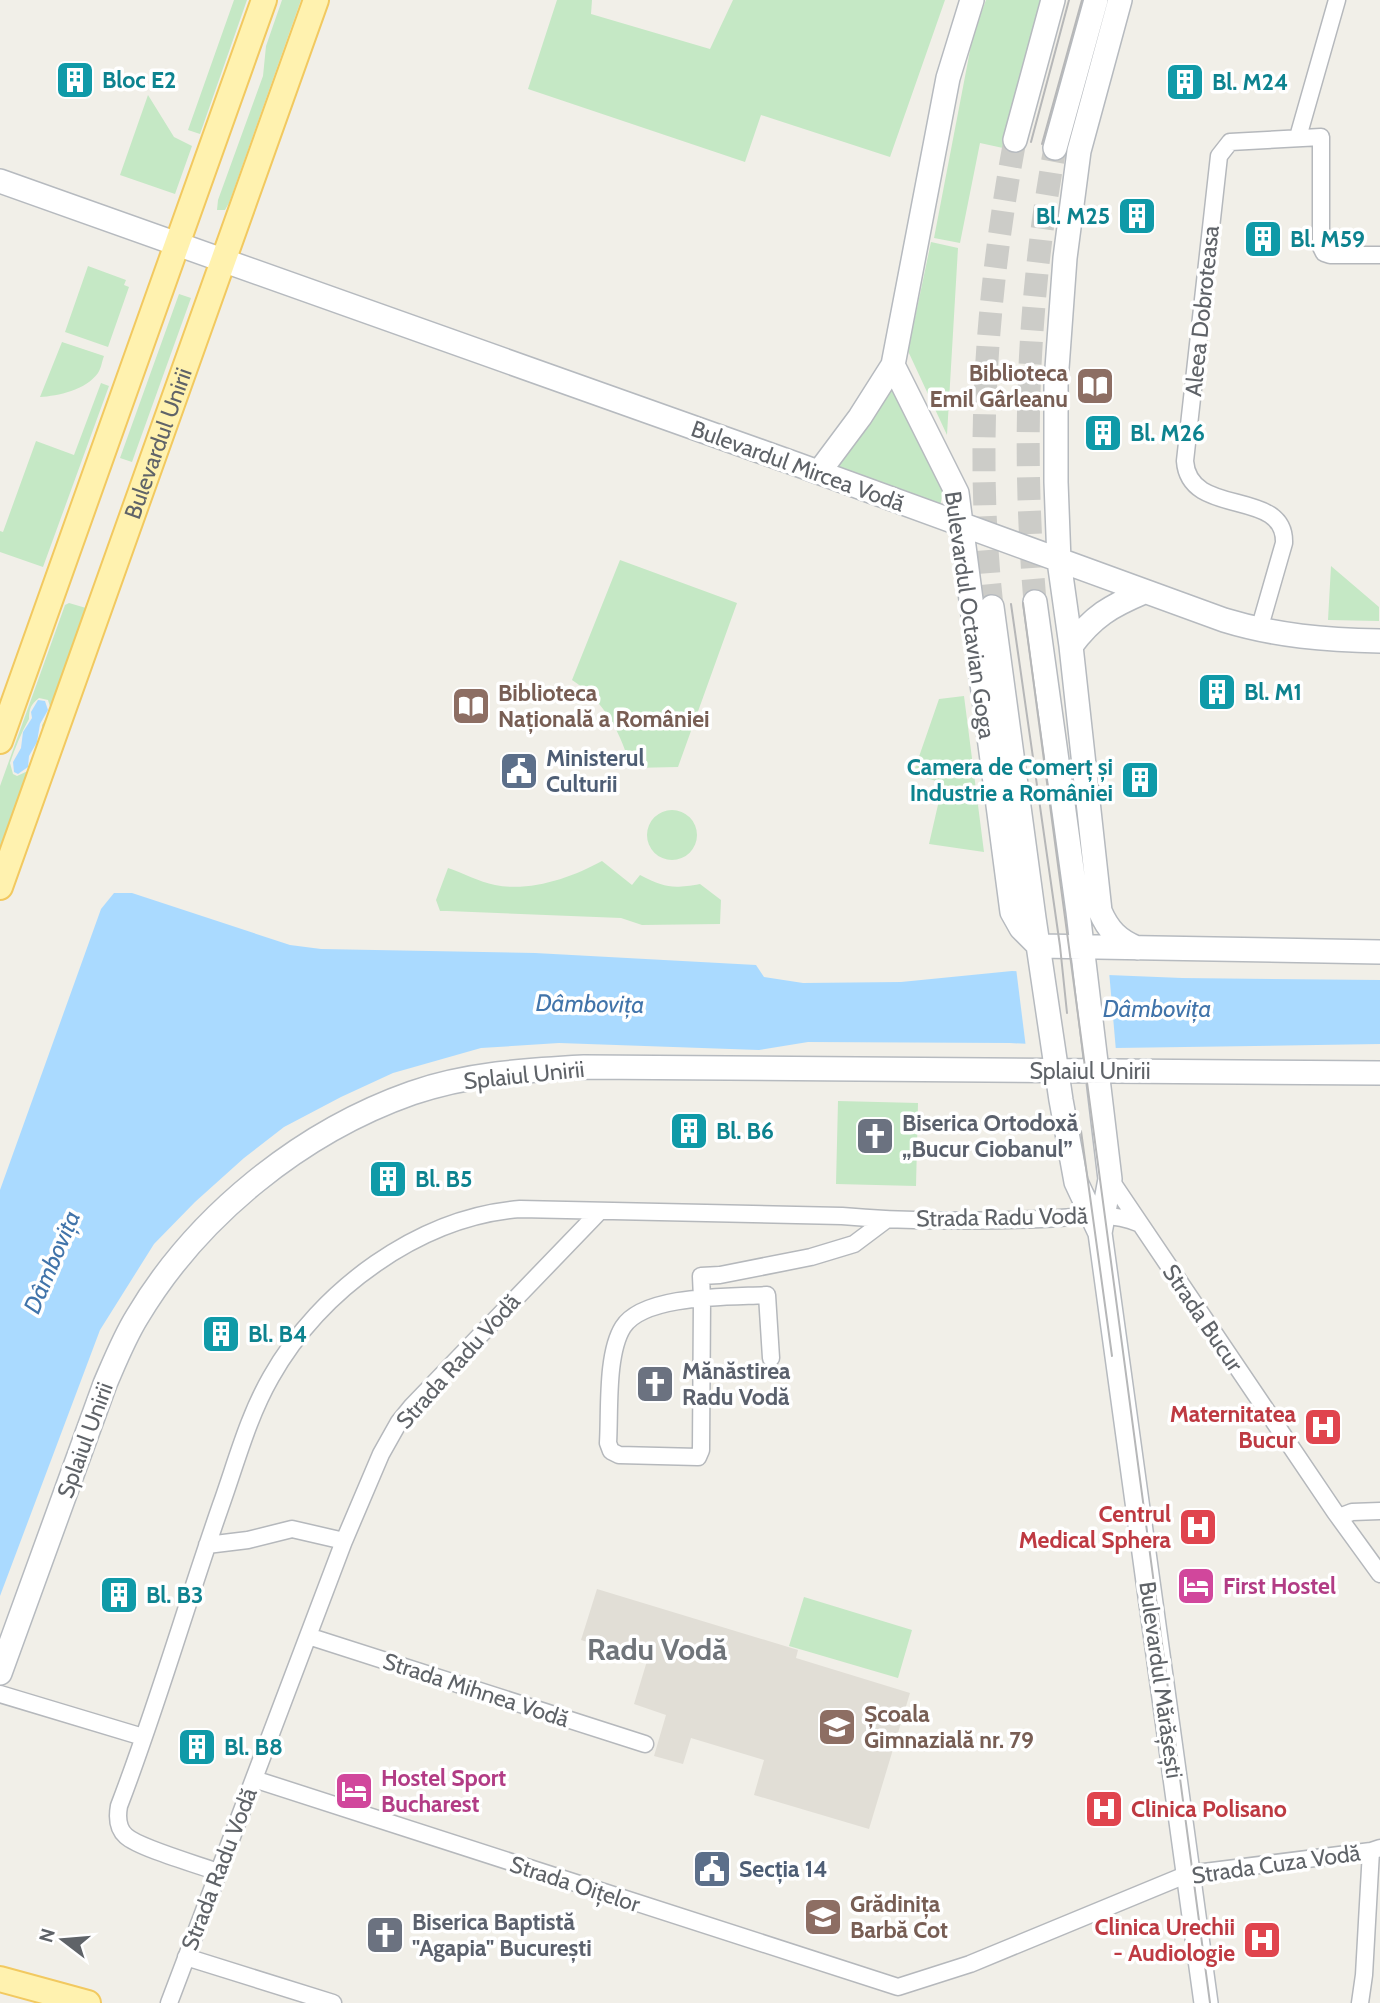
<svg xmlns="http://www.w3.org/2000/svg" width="1380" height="2003" viewBox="0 0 1380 2003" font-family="Cabin,sans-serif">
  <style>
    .education { fill: #e1ded6 }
    .green { fill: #c5e8c5; fill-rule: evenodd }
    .water { fill: #aadaff }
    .pier { fill: #f1efe8 }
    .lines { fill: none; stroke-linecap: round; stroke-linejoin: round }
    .secondary-tunnel { stroke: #ccccc8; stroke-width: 23; stroke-dasharray: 23 11; stroke-linecap: butt }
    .street-casing { stroke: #b5b8bc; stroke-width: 19 }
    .secondary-casing { stroke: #b6babf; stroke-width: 26 }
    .primary-casing { stroke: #f2c960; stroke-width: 28 }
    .street { stroke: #fff; stroke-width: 16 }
    .secondary { stroke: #fff; stroke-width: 23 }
    .primary { stroke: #fff2af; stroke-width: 24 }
    .tram { stroke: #b6b7b8; stroke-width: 2 }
    .labels { text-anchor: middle; stroke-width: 7; stroke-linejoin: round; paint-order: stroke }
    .culture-label { font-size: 23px; font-weight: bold; fill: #0d838f; stroke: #fff; text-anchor: start }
    .street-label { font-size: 23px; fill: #5f6368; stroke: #fff }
    .education-label { font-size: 23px; font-weight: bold; fill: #785e54; stroke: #fff; text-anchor: start }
    .service-label { font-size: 23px; font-weight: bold; fill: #4e5e75; stroke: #fff; text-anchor: start }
    .worship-label { font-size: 23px; font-weight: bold; fill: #5b616d; stroke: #fff; text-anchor: start }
    .health-label { font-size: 23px; font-weight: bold; fill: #be3a42; stroke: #fff; text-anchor: end }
    .hotel-label { font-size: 23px; font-weight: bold; fill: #b23c85; stroke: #fff; text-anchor: start }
    .water-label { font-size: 24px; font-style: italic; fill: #4174aa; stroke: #fff }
    .district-label { font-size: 30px; font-weight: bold; fill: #70757a; stroke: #fff }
  </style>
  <rect width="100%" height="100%" fill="#f1efe8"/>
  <path class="education" d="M597,1589L798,1650L796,1658L910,1693L869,1829L754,1795L764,1760L691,1738L683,1764L654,1756L666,1715L634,1704L647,1661L581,1640Z"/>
  <path class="green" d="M234,0H247L200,134L188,130Z
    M282,0H301L229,203L225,210H217L218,200L263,76L266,46Z
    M557,0H592L591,14L710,49L733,0H945L890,157L761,115L745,162L528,89Z
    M986,0H1044L1003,148L980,143L960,243L934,238L973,35Z
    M148,95L174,137L192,146L175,194L120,175Z
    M931,242L958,248L947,435L908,351Z
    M88,266L126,280L124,285L129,287L108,347L65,332Z
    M179,294L191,298L132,462L120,458Z
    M62,342L104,356C102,361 101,369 98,373C86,390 58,396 40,397Z
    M894,380L944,482L940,508L833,468Z
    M101,383L109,386L43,567L0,552V531L3,532L36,441L74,455Z
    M620,560L737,603L678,767L631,768C620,731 605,702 572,680Z
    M1331,566L1379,607V621L1328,620Z
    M69,603L86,608L89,614L0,860V786L65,605ZM39,698L48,700L51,710L42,725V738L32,756L33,761L30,770L17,776L13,774L10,763C15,748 21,733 29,719C29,709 31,704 39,698Z
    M964,696L984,852L929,844L943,783L913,774L939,699Z
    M647 835a25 25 0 1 1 50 0a25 25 0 1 1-50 0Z
    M602,861L632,885L640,875C666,888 672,889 700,884L721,900L720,924L642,925L621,918L447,911H440L436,900L448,868C463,873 479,882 495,885C530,892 571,878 602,861Z
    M838,1101L918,1103L916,1186L836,1184Z
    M804,1597L912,1630L898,1678L789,1646Z"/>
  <path class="water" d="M38,700L45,701L48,710L40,724L37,742L29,756L28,767L18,774L14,772L13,762L21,748L23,732L32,718L31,712Z
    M114,893H132L290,945L321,949L535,953L756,965L764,977L803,983L901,982L1012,971L1182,978L1380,980V1044L1115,1048L1010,1043L808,1042L759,1050L559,1043L481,1048L393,1073L341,1097L284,1127L244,1158L195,1202L154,1244L100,1330L0,1596V1190L101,909Z"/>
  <path class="pier" d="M1016,968L1109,971L1116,1051L1026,1048Z"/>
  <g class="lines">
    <path class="secondary-tunnel" d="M1035,602C1022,448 1027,300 1055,148
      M992,607C975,451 986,294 1015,140"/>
    <defs>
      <path id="street" d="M1298,137L1337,0
        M1259,630L1284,543C1286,487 1189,519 1185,461L1219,156L1230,142L1321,137V247L1324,253L1330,255H1380
        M1110,1179L1335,1512L1380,1574
        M771,1358L767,1295C732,1297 644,1294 623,1327C606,1354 610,1411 608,1443L611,1451L619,1455L698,1457L701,1450L702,1299L701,1276L720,1275L811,1257L854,1244L886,1220
        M1339,1517L1352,1512L1380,1511
        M207,1545L248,1540L292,1529L344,1541
        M308,1636L645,1744
        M0,1694L143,1737
        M254,1779L898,1987L970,1964L1188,1874L1371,1851L1380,1848
        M218,1872C199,1865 139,1848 126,1836C117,1828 117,1817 119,1806C157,1707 186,1605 221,1505C236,1463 248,1417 271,1377C320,1290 419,1217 520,1209L842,1216C908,1222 975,1221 1042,1219C1075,1218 1107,1210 1138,1223
        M186,1957L333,2003
        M169,2003L344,1541L381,1454L399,1422L412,1406L600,1211
        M1360,2003L1364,1975L1371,1851"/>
      <path id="secondary" d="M972,0L948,78L893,365L957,493L1012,912L1021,928L1039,946
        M1120,0L1079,151L1065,258L1056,382V482L1059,561L1071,646L1100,911C1108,930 1118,940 1137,948
        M1015,140L1053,0
        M1055,148L1096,0
        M0,181L796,464L1224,620C1276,636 1326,640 1380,641
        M819,472L860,417L893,365
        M1035,602L1078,912L1110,1179L1100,1233
        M992,607L1034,918L1061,1100L1076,1182L1100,1233L1206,2003
        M1071,646C1093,616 1111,606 1144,592
        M1039,946L1380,952
        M0,1673L105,1384C115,1361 124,1338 137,1317C197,1216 301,1132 412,1093C467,1074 526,1070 584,1067L1380,1073"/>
      <g id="primary">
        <path d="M0,741L264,0"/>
        <path id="s1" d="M0,887L316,0"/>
        <path d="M0,1979L88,2003"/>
      </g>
    </defs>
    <use href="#street" class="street-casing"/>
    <use href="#secondary" class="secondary-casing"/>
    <use href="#primary" class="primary-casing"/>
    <use href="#street" class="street"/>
    <use href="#secondary" class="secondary"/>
    <use href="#primary" class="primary"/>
    <path class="tram" d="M1031,142L1069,0
      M1042,144L1082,0
      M1023,603L1210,2003
      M1011,604L1060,946L1067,1013
      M1081,1131L1112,1356"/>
  </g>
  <defs>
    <symbol id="building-square" viewBox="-11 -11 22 22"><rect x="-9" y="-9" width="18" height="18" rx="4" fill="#0f9aa8" stroke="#fff"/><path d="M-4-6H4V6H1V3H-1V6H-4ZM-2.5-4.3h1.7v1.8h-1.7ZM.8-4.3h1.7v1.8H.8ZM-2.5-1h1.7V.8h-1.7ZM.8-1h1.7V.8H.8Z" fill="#fff"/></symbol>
    <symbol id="library-square" viewBox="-11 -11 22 22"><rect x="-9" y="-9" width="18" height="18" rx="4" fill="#8d6e63" stroke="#fff"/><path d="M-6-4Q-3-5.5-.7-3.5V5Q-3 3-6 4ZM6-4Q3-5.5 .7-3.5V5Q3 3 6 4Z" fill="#fff"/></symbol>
    <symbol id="civic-square" viewBox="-11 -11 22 22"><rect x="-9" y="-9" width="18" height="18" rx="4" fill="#5c6f8a" stroke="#fff"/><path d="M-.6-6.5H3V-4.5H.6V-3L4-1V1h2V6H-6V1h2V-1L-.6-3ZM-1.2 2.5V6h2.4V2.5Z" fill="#fff"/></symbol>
    <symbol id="church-square" viewBox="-11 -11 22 22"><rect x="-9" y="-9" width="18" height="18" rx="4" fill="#6b7280" stroke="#fff"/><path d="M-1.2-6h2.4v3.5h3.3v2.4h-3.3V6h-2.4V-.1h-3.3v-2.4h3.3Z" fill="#fff"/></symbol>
    <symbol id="hospital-square" viewBox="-11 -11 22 22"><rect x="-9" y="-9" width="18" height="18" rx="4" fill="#e0444e" stroke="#fff"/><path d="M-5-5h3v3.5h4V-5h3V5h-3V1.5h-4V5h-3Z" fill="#fff"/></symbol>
    <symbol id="hotel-square" viewBox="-11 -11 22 22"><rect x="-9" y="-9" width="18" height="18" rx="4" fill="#d1479c" stroke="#fff"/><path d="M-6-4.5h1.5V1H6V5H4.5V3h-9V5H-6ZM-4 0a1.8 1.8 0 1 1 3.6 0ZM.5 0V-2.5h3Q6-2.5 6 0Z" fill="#fff"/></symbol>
    <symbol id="school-square" viewBox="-11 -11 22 22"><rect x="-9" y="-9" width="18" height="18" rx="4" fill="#8d6e63" stroke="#fff"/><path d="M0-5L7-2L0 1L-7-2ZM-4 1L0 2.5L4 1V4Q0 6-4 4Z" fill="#fff"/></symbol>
  </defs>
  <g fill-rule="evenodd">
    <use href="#building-square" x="53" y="58" width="44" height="44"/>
    <use href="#building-square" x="1163" y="60" width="44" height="44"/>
    <use href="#building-square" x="1115" y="194" width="44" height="44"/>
    <use href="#building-square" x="1241" y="217" width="44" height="44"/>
    <use href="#library-square" x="1073" y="364" width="44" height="44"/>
    <use href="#building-square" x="1081" y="411" width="44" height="44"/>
    <use href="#building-square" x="1195" y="670" width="44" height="44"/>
    <use href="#library-square" x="449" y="684" width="44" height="44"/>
    <use href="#civic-square" x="497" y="749" width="44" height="44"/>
    <use href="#building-square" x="1118" y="758" width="44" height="44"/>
    <use href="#building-square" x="667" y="1109" width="44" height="44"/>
    <use href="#church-square" x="853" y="1114" width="44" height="44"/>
    <use href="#building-square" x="366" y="1157" width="44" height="44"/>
    <use href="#building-square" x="199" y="1312" width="44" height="44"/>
    <use href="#church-square" x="633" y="1362" width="44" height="44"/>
    <use href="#hospital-square" x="1301" y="1405" width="44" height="44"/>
    <use href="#hospital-square" x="1176" y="1505" width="44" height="44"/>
    <use href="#hotel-square" x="1174" y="1564" width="44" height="44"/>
    <use href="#building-square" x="97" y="1573" width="44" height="44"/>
    <use href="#school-square" x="815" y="1705" width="44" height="44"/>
    <use href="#building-square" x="175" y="1725" width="44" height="44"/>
    <use href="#hotel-square" x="332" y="1769" width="44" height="44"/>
    <use href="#hospital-square" x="1082" y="1787" width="44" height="44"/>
    <use href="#civic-square" x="690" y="1847" width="44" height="44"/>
    <use href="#school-square" x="801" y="1895" width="44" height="44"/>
    <use href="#church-square" x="363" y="1913" width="44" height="44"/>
    <use href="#hospital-square" x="1240" y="1918" width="44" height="44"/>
  </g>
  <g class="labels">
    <g class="culture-label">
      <text x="102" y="88">Bloc E2</text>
      <text x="1212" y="90">Bl. M24</text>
      <text x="1110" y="224" text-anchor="end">Bl. M25</text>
      <text x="1290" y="247">Bl. M59</text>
      <text x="1130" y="441">Bl. M26</text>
      <text x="1244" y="700">Bl. M1</text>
      <text x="1113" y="775" text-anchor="end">Camera de Comerț și<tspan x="1113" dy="26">Industrie a României</tspan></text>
      <text x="716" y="1139">Bl. B6</text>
      <text x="415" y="1187">Bl. B5</text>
      <text x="248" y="1342">Bl. B4</text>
      <text x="146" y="1603">Bl. B3</text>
      <text x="224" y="1755">Bl. B8</text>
    </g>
    <g class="street-label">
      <text transform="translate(1202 311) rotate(-84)" y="8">Aleea Dobroteasa</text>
      <text dy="8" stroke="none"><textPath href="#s1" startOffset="471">Bulevardul Unirii</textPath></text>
      <text transform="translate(798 466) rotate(20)" y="8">Bulevardul Mircea Vodă</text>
      <text transform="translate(970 615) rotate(82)" y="8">Bulevardul Octavian Goga</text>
      <text x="1090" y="1079">Splaiul Unirii</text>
      <text transform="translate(524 1075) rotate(-6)" y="8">Splaiul Unirii</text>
      <text transform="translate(1002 1217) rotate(-1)" y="8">Strada Radu Vodă</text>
      <text transform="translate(1203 1318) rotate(56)" y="8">Strada Bucur</text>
      <text transform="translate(458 1361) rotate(-48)" y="8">Strada Radu Vodă</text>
      <text transform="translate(85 1440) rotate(-70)" y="8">Splaiul Unirii</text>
      <text transform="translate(1161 1680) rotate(82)" y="8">Bulevardul Mărășești</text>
      <text transform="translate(476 1690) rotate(18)" y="8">Strada Mihnea Vodă</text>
      <text transform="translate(1276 1864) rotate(-8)" y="8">Strada Cuza Vodă</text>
      <text transform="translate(219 1869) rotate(-69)" y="8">Strada Radu Vodă</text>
      <text transform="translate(575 1884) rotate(18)" y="8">Strada Oițelor</text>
    </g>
    <g class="education-label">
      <text x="1068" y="381" text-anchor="end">Biblioteca<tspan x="1068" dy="26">Emil Gârleanu</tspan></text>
      <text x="498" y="701">Biblioteca<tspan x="498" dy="26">Națională a României</tspan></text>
      <text x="864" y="1722">Școala<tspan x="864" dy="26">Gimnazială nr. 79</tspan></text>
      <text x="850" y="1912">Grădinița<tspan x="850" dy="26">Barbă Cot</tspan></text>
    </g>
    <g class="service-label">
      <text x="546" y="766">Ministerul<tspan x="546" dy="26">Culturii</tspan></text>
      <text x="739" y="1877">Secția 14</text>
    </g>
    <g class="worship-label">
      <text x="902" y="1131">Biserica Ortodoxă<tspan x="902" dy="26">„Bucur Ciobanul”</tspan></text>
      <text x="682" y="1379">Mănăstirea<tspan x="682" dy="26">Radu Vodă</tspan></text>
      <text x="412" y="1930">Biserica Baptistă<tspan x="412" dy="26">"Agapia" București</tspan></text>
    </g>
    <g class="health-label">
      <text x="1296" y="1422">Maternitatea<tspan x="1296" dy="26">Bucur</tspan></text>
      <text x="1171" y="1522">Centrul<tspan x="1171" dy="26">Medical Sphera</tspan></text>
      <text x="1131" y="1817" text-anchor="start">Clinica Polisano</text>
      <text x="1235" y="1935">Clinica Urechii<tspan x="1235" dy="26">- Audiologie</tspan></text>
    </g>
    <g class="hotel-label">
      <text x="1223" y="1594">First Hostel</text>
      <text x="381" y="1786">Hostel Sport<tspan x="381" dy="26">Bucharest</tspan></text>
    </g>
    <g class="water-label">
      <text transform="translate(590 1004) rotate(1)" y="8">Dâmbovița</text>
      <text x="1157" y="1017">Dâmbovița</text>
      <text transform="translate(52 1262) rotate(-67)" y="8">Dâmbovița</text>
    </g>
    <g class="district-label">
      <text x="657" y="1660">Radu Vodă</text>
    </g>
  </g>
  <g transform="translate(63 1940) rotate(286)" stroke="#ffffff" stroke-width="5" paint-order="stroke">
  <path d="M0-5L12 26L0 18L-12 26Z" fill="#5f6368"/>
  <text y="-10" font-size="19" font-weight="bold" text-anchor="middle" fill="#5f6368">N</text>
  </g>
</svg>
